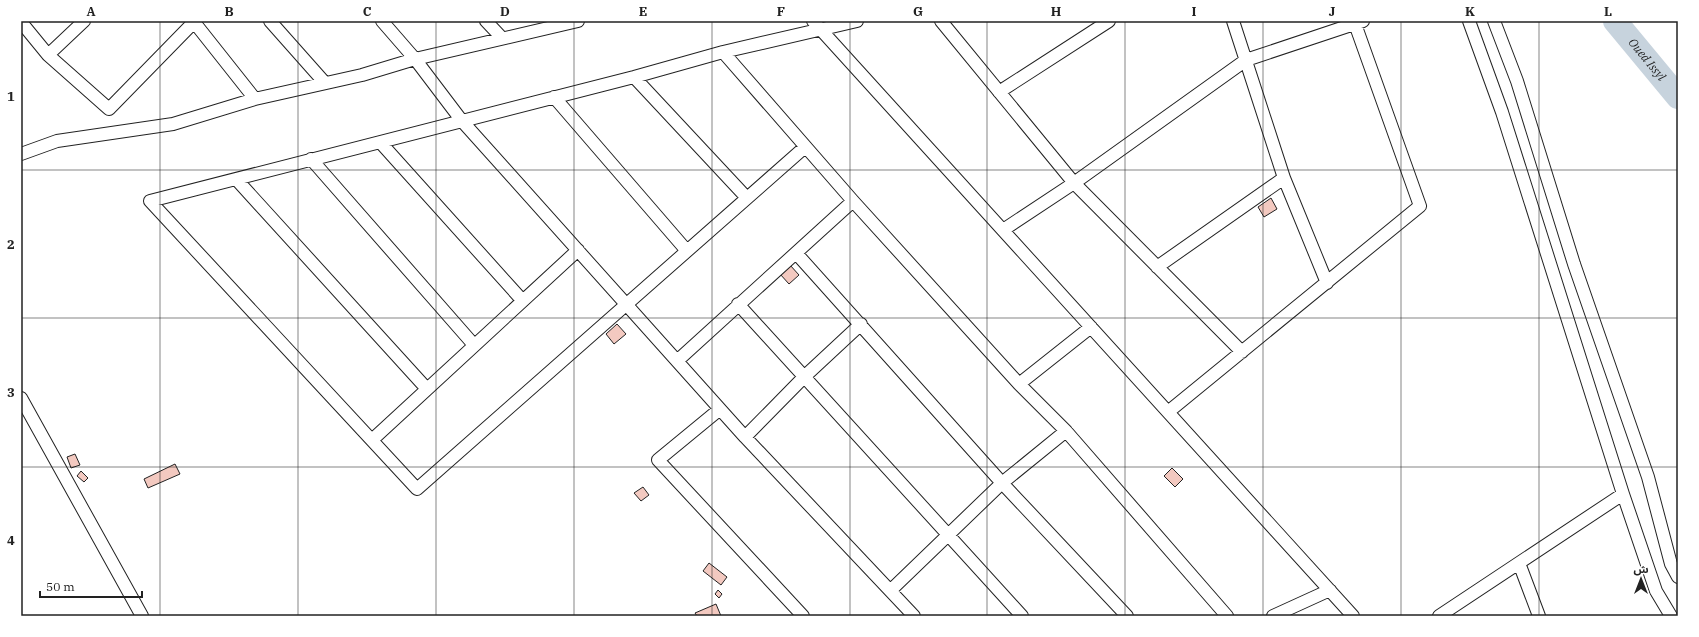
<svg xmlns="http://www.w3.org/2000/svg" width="1699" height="637" viewBox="0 0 1699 637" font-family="'IBM Plex Serif','Noto Sans Arabic',serif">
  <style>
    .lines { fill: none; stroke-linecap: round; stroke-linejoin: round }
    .river { stroke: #c7d3dd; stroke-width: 24 }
    .building { fill: #f3c9c0; stroke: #222 }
    .minor-casing { stroke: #222; stroke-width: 14 }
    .minor { stroke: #fff; stroke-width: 12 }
    .grid { fill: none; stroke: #222; stroke-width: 1; stroke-opacity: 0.55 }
    .labels { text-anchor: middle; stroke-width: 3; stroke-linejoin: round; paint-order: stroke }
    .water-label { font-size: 12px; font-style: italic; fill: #222; stroke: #fff }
    .neatline { fill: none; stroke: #222; stroke-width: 1.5 }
    .grid-label { font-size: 13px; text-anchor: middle; font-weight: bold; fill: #222 }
  </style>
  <rect width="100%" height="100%" fill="#fff"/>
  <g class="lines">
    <path class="river" id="s1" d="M1615,21L1678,97"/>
  </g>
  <path class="building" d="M1271,198L1277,209L1264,217L1258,207Z
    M790,265L799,275L789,284L780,274Z
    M617,324L626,334L614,344L606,334Z
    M75,454L80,465L71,468L67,457Z
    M175,464L180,474L148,488L144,479Z
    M1172,468L1183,479L1175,487L1164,476Z
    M81,471L88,478L84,482L77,476Z
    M643,487L649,495L641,501L634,493Z
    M709,563L727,577L721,585L703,571Z
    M718,590L722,594L719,598L715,594Z
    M716,604L721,616H697L695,613Z"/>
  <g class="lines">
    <defs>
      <path id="minor" d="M270,21L325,83
        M382,21L415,59L462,121L745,437L914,616
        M486,21L502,38
        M813,21L1353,616
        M941,21L1074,183L1242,352
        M1233,21L1284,178L1327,283
        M1469,21L1502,112L1623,494L1656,591L1671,616
        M1494,21L1517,81L1574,264L1648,477L1671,564L1678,577
        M21,22L48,55L109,109L195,21
        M194,22L255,99
        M723,52L853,201L1019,384L1066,431L1227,616
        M48,55L84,21
        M634,77L747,198
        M999,92L1109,21
        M554,97L687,251
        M380,142L522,300
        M805,147L417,489L150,201L634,77L723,52L857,21
        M21,154L57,141L173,124L255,99L362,75L415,59L578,21
        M311,159L474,345
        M236,179L427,389
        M1003,230L1074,183L1246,60L1363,21
        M796,253L1002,483L1127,616
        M1157,267L1284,178
        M738,304L1022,616
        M677,361L853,201
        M1019,384L1091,327
        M21,398L142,616
        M720,409L658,460L803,616
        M1168,412L1420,206L1354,21
        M745,437L804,377L861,324
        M372,440L578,250
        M1519,563L1539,616
        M891,590L1002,483L1066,431
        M1273,616L1330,590
        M1439,616L1623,494"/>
    </defs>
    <use href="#minor" class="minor-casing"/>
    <use href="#minor" class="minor"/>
  </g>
  <path class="grid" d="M160,21V616M298,21V616M436,21V616M574,21V616M712,21V616M850,21V616M987,21V616M1125,21V616M1263,21V616M1401,21V616M1539,21V616M21,170H1678M21,318H1678M21,467H1678"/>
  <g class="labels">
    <g class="water-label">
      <text dy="4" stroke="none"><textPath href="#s1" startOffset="50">Oued Issyl</textPath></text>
    </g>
  </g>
  <rect width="1699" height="637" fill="none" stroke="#ffffff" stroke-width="44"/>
  <g transform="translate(1641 579)" stroke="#ffffff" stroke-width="3" paint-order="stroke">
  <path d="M0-3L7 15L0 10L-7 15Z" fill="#222222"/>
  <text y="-6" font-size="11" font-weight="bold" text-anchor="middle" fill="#222222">ش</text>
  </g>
  <path d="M40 591v6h102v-6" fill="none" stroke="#222222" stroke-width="2"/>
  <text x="46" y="591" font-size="12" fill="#222222" stroke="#ffffff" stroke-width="3" paint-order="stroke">50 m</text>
  <rect x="22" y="22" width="1655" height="593" class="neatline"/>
  <g class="grid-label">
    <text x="91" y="16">A</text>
    <text x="229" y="16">B</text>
    <text x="367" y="16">C</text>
    <text x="505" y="16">D</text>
    <text x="643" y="16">E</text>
    <text x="781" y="16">F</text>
    <text x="918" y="16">G</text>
    <text x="1056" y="16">H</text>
    <text x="1194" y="16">I</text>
    <text x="1332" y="16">J</text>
    <text x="1470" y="16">K</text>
    <text x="1608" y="16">L</text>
    <text x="11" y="101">1</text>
    <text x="11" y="249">2</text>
    <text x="11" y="397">3</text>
    <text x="11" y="545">4</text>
  </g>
</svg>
